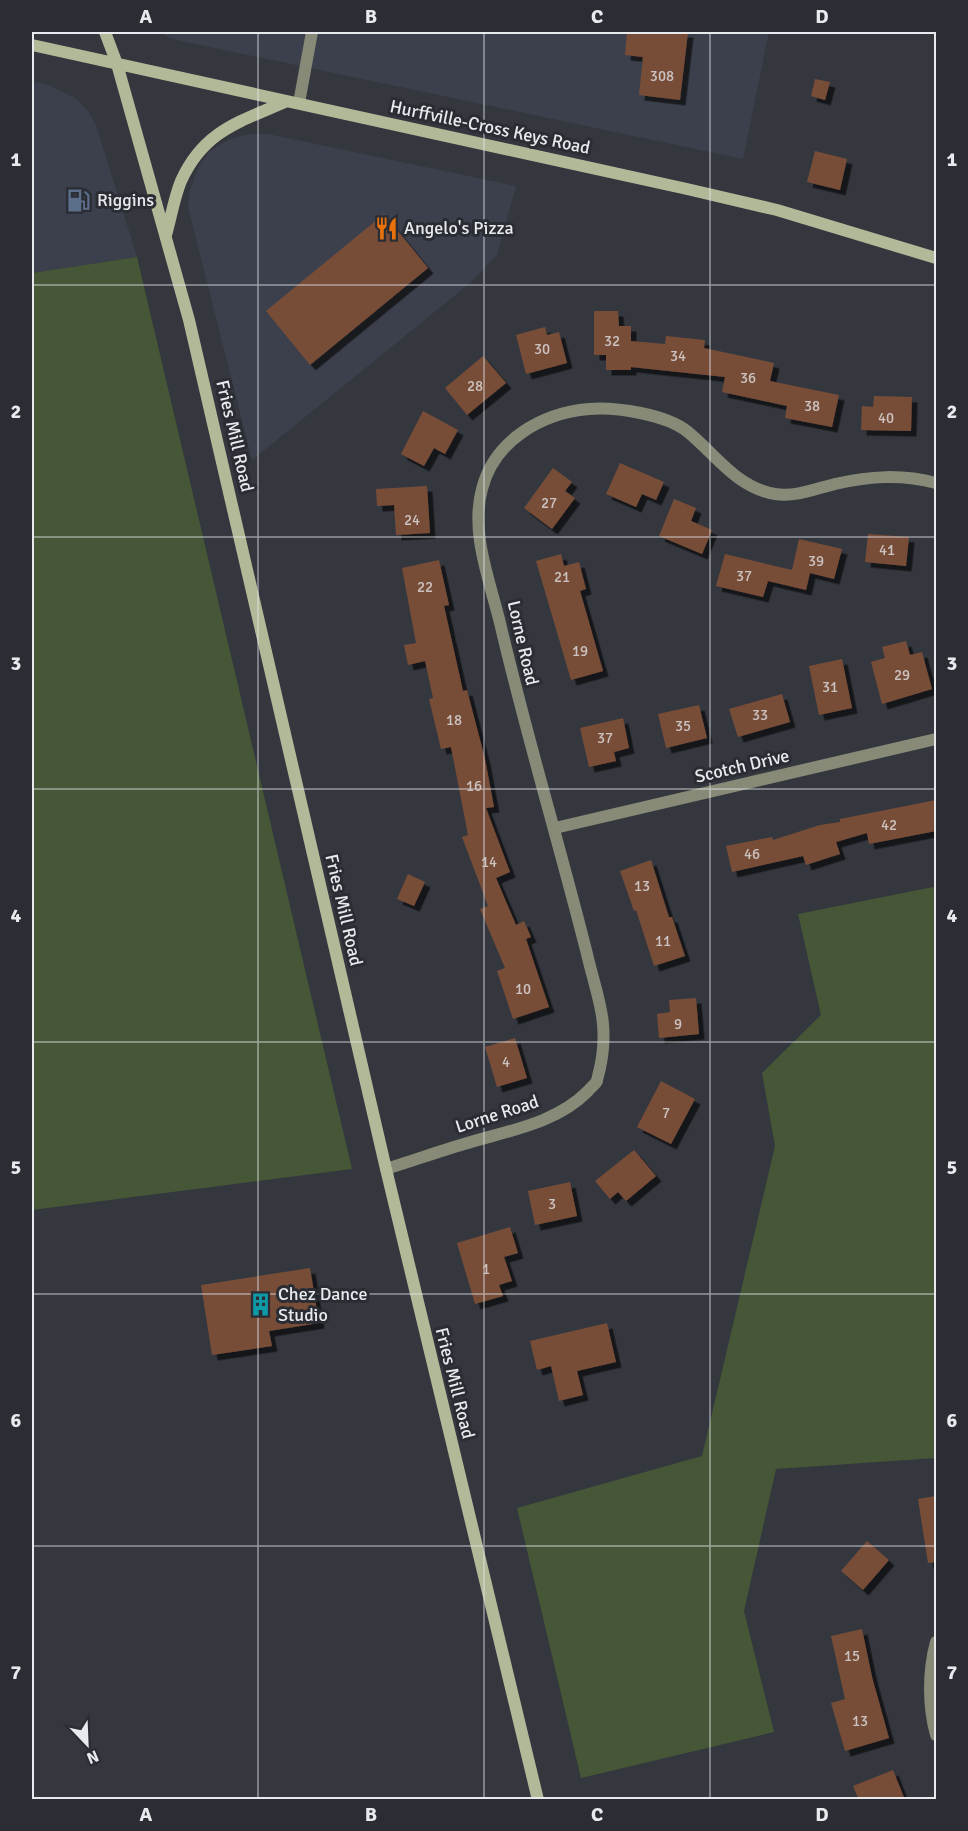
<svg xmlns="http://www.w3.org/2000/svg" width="968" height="1831" viewBox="0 0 968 1831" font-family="Signika,sans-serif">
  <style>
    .built { fill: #3c404c }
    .green { fill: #465737 }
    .building { fill: #784d39; filter: url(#shadow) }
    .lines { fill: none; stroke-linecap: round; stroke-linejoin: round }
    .street { stroke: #868a76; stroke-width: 12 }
    .secondary { stroke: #b2b998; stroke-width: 12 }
    .grid { fill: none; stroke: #e8eaee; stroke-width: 1.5; stroke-opacity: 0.55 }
    .labels { text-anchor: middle; stroke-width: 6; stroke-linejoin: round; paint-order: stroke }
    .number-label { font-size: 15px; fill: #ccc3c1 }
    .street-label { font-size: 18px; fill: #e8eaee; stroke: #2a2d33 }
    .poi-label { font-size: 18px; fill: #e8eaee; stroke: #2a2d33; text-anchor: start }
    .neatline { fill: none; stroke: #e8eaee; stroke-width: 2 }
    .grid-label { font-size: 20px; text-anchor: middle; font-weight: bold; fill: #e8eaee }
  </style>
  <defs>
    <filter id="shadow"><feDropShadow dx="5.5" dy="5.5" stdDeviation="0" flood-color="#0009"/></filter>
  </defs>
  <rect width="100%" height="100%" fill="#34373e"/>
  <path class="built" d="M160,32H769L743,159L172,39Z
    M32,81L49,85L75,98L87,109L97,128L137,257L32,273Z
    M249,134H268L516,186L497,255L469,284L252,460L188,207L190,190L198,168L210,151L230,139Z"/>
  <path class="green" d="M137,257L352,1169L32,1210V273Z
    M933,887L936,896V1458L776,1469L744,1611L774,1732L581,1778L517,1508L702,1456L775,1146L762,1073L821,1015L798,914Z"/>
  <path class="building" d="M627,32H688L680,100L639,95L643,57L625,55Z
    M815,79L830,82L825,100L811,96Z
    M815,151L847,159L840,190L807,182Z
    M384,214L428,268L310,365L266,311Z
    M594,311H618L619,326H631V341L665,344L666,336L705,340L704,348L774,363L770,381L839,395L832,427L785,418L787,406L722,392L725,377L631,367V370H606V355H594Z
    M545,327L547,335L559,332L567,363L526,374L516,335Z
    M483,356L506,383L467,415L445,388Z
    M874,396L912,397L911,431L861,430L862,406L873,407Z
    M423,411L458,430L445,454L434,448L424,466L401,454Z
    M620,463L664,482L656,500L642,494L636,507L606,494Z
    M553,468L572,482L565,491L575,498L552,529L524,508Z
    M427,486L430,533L396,535L394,505L377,506L376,489Z
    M674,499L696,508L691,521L712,530L702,554L659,536Z
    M868,534L909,537L906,566L865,562Z
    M799,539L842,549L834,579L810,573L806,590L768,581L763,597L716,586L725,554L792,570Z
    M561,554L564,566L579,562L586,589L580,591L603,671L571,680L536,561Z
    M439,560L449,605L444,606L463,691L467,690L485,759L494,807L486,808L510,872L496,878L516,925L524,921L531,937L526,939L549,1007L513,1019L497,971L505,968L480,909L488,906L462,837L468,835L451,747L441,749L429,699L433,698L425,661L408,665L404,645L416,643L402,568Z
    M906,641L910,655L922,652L932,689L882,704L871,662L885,658L882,647Z
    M842,659L852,708L819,715L809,666Z
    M782,694L790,722L738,737L729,709Z
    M699,705L707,738L666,748L658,714Z
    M623,718L629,748L614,752L616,761L589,767L580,728Z
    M936,800V831L869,844L867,833L836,842L840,854L806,865L803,856L732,872L726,846L772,837L773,840L820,825L840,822V819Z
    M651,860L669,917H672L685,956L654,966L636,910L634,911L620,871Z
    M408,874L425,882L414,906L397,899Z
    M696,998L699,1034L659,1038L657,1014L670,1012L669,1000Z
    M515,1038L527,1078L497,1087L485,1047Z
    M661,1081L695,1099L671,1144L637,1127Z
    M634,1150L656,1176L626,1201L618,1192L610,1199L595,1181Z
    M570,1182L577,1216L535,1225L528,1191Z
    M510,1227L518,1253L504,1257L512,1281L499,1285L503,1296L475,1304L457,1243Z
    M310,1268L319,1323L269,1331L272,1346L212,1355L201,1285Z
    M607,1323L616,1362L577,1371L583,1395L559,1401L551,1366L537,1370L530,1341Z
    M936,1496V1562L928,1563L918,1499Z
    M867,1541L889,1560L863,1590L841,1571Z
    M862,1629L872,1677L889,1738L845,1751L831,1703L845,1699L831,1636Z
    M893,1770L905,1800H859L853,1786Z"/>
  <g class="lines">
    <path class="street" d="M299,103L312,32
      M555,828L936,739
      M386,1169C412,1161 437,1152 464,1144C506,1131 556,1124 588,1091C591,1087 595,1085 597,1081C597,1080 600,1068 600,1068C610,1022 597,997 587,954C559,843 526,734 500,623C490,581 470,533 482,489C494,441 541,413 589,409C616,407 666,414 688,432C716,455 737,488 775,494C796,497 815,489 835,484C870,476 902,474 936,483
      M936,1642C928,1671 928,1706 936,1735"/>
    <path class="secondary" d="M105,32L117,64L189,320L386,1169L538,1800
      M32,45L687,189L777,210L936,258
      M166,235C171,218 174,198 181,181C204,130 240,122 287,101"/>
  </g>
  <path class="grid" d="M258,32V1800M484,32V1800M710,32V1800M32,285H936M32,537H936M32,789H936M32,1042H936M32,1294H936M32,1546H936"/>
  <defs>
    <symbol id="fuel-bare" viewBox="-9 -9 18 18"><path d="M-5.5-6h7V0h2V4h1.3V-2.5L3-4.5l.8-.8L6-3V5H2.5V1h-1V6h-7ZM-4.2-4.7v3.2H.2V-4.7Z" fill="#5c6f8a" stroke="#2a2d33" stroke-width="2.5" paint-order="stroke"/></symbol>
    <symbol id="restaurant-bare" viewBox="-9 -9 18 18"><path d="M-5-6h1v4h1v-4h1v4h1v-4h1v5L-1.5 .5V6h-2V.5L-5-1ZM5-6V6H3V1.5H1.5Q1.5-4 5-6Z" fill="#e8710a" stroke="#2a2d33" stroke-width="2.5" paint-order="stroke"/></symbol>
    <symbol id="building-bare" viewBox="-9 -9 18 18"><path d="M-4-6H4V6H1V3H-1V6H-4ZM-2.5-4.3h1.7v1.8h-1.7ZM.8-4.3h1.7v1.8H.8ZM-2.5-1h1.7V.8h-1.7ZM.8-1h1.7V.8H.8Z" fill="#0f9aa8" stroke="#2a2d33" stroke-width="2.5" paint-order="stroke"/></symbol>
  </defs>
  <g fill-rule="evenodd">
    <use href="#fuel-bare" x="62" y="184" width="33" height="33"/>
    <use href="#restaurant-bare" x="370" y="212" width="33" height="33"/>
    <use href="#building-bare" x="244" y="1288" width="33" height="33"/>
  </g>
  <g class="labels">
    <g class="number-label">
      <text x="662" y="81">308</text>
      <text x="612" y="346">32</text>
      <text x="542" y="354">30</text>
      <text x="678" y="361">34</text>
      <text x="748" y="383">36</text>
      <text x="475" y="391">28</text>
      <text x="812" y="411">38</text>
      <text x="886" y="423">40</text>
      <text x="549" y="508">27</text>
      <text x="412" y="525">24</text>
      <text x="887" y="555">41</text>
      <text x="816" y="566">39</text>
      <text x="744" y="581">37</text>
      <text x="562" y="582">21</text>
      <text x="425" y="592">22</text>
      <text x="580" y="656">19</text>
      <text x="902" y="680">29</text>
      <text x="830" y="692">31</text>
      <text x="760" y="720">33</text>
      <text x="454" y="725">18</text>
      <text x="683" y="731">35</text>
      <text x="605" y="743">37</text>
      <text x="474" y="791">16</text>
      <text x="889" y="830">42</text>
      <text x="752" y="859">46</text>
      <text x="489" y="867">14</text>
      <text x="642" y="891">13</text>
      <text x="663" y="946">11</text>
      <text x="523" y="994">10</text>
      <text x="678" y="1029">9</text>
      <text x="506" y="1067">4</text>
      <text x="666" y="1118">7</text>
      <text x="552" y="1209">3</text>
      <text x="486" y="1274">1</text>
      <text x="852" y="1661">15</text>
      <text x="860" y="1726">13</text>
    </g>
    <g class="street-label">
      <text transform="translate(490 127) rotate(12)" y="6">Hurffville-Cross Keys Road</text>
      <text transform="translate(235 436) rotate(77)" y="6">Fries Mill Road</text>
      <text transform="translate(523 643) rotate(77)" y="6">Lorne Road</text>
      <text transform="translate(742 766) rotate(-13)" y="6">Scotch Drive</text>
      <text transform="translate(344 910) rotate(77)" y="6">Fries Mill Road</text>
      <text transform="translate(497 1114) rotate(-18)" y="6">Lorne Road</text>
      <text transform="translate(455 1383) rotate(76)" y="6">Fries Mill Road</text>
    </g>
    <g class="poi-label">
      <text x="97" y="206">Riggins</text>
      <text x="404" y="234">Angelo's Pizza</text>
      <text x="278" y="1300">Chez Dance<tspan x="278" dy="21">Studio</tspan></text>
    </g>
  </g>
  <rect width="968" height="1831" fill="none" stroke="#2a2d33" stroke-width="66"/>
  <g transform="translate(87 1744) rotate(157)" stroke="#2a2d33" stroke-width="4.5" paint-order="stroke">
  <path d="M0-4.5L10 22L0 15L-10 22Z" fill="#e8eaee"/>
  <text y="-9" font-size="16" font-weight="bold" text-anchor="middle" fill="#e8eaee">N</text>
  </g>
  <rect x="33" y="33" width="902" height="1765" class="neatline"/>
  <g class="grid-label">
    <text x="146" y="23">A</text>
    <text x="371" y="23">B</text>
    <text x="597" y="23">C</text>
    <text x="822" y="23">D</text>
    <text x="16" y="166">1</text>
    <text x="952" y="166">1</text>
    <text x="16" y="418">2</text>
    <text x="952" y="418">2</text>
    <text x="16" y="670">3</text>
    <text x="952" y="670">3</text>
    <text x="16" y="922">4</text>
    <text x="952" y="922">4</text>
    <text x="16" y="1174">5</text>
    <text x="952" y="1174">5</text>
    <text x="16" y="1427">6</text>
    <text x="952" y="1427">6</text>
    <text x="16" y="1679">7</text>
    <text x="952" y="1679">7</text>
    <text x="146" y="1821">A</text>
    <text x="371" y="1821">B</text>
    <text x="597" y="1821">C</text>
    <text x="822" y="1821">D</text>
  </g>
</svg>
